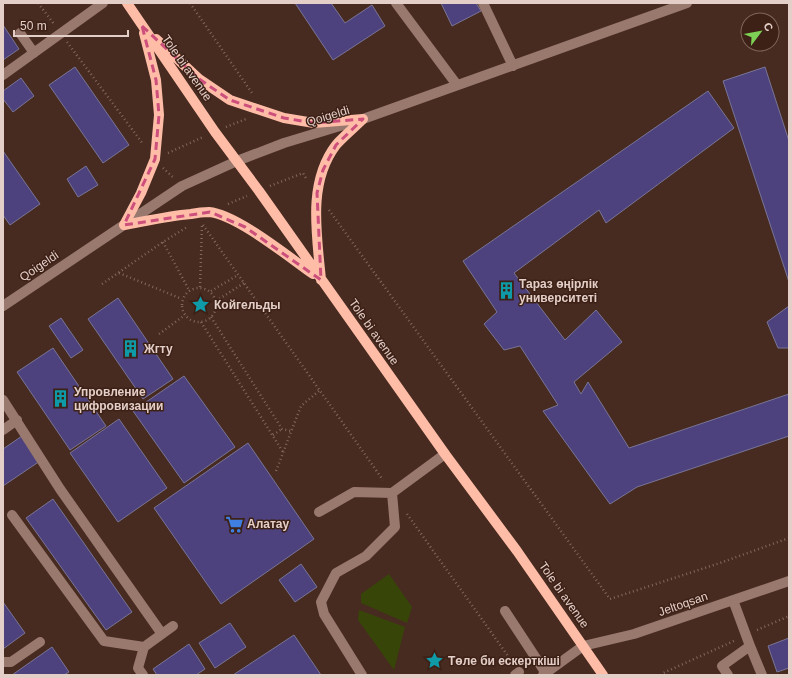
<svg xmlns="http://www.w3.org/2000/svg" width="792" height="678" viewBox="0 0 792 678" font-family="Helvetica,sans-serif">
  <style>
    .green { fill: #374608 }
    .building { fill: #4d427e; stroke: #797595 }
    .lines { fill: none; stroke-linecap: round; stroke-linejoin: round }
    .path { stroke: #82685f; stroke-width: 2.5; stroke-dasharray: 1 3; stroke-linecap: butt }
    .minor { stroke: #99786e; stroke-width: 10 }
    .major { stroke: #ffbda7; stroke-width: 10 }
    .marked { fill: none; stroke: #cc4f7c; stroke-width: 3; stroke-dasharray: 8 5; stroke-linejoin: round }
    .labels { text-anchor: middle; stroke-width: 3; stroke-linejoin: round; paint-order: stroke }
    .street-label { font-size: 12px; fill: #e3cfc8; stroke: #3d2016 }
    .poi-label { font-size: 12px; font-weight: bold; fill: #e3cfc8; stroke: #3d2016; text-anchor: start }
  </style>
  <rect width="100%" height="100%" fill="#472a20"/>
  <path class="green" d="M389,574L412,607L407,623L361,603V594Z
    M359,610L405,627L394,670L358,620Z"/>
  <path class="building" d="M295,3H331L345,23L372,5L385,26L333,60Z
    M441,3H476L481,11L452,26Z
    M3,25L19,49L3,60Z
    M75,67L129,145L103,163L49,85Z
    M765,67L789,141V282L723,81Z
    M21,78L34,96L13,112L3,99V91Z
    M708,91L734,128L606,223L599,210L514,273L565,340L596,310L622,342L574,382L581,394L588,382L629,448L789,394V436L637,487L610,504L543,411L558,405L520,346L504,350L484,324L497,312L463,261Z
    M3,151L40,204L10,225L3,215Z
    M86,166L98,185L78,197L67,179Z
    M118,298L173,379L143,399L88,319Z
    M789,306V348H778L767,322Z
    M61,318L83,350L71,358L49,326Z
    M53,348L106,426L70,450L17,372Z
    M184,376L235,447L184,483L133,411Z
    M119,419L167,488L118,522L70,453Z
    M22,436L40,461L3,486V449Z
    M248,443L314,539L221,604L154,508Z
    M53,499L132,612L106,630L26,518Z
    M301,564L317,587L295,602L279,580Z
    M3,602L25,633L3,649Z
    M230,623L246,647L215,668L199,643Z
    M294,635L321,675H233Z
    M789,638V668L777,672L768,646Z
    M189,644L205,669L196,675H157L153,669Z
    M52,647L69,672L64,675H12Z"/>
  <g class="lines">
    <path class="path" d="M38,3L54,24
      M190,3L252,93
      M67,42L143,144
      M226,127L246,119
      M168,153L203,137
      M163,168L174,178
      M270,186L303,173L307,180
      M228,204L247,196
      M329,210L610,599L720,563L789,538
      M203,225L383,480
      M163,242L189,290
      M119,273L182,299
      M102,284L163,242L187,227
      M200,287L202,225
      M182 305a17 17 0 1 1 34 0a17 17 0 1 1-34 0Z
      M211,291L238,275
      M216,301L244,283
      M211,317L282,429L291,431
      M201,322L283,452
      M159,334L185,315
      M273,435L282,429
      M276,471L301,406L320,390
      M407,514L513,663
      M757,630L789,616
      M661,675V674L736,640"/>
    <path class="minor" d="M396,3L457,85
      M483,3L513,66
      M20,33L34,53
      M3,75L103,3
      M3,306L182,186L237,161L284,143L363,119L687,3
      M3,400L60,489L162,634
      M3,430L17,420
      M319,512L354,492L392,493L445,454
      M12,515L104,641L144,647
      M505,611L547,675
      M750,646L762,675
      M3,662H11L40,642
      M143,675L138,668L144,647L173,626
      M362,675L324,614L321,602L336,573L366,556L395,527L392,493
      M515,675L519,672
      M543,675L583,646L634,634L789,581
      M728,675L722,666L750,646L733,600"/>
    <path class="major" d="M127,3L215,132L259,191L445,454L517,551L603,675
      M156,39L199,79L230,100L284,118L314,123L363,119
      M124,225C146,221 168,216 191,214C196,213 203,212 209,212C236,214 290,258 313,274
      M124,225L141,193L155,159L159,115L156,80L144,33
      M321,280C317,235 307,183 336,145C344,136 354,128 363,119"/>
  </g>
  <path class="marked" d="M142,26L199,79L230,100L284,118L314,123L363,119L336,145L323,170L317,193L321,280L245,227L210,212L124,225L155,159L159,115L156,80Z"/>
  <defs>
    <symbol id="building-bare" viewBox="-9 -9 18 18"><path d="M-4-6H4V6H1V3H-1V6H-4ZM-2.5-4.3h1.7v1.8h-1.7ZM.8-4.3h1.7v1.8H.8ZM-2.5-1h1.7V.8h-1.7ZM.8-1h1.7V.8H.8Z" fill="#0f9aa8" stroke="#3d2016" stroke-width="2.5" paint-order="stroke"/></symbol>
    <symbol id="sight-bare" viewBox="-9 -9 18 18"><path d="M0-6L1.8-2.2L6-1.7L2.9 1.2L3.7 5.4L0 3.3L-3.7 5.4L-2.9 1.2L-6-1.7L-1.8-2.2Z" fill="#0f9aa8" stroke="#3d2016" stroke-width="2.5" paint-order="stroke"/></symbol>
    <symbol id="supermarket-bare" viewBox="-9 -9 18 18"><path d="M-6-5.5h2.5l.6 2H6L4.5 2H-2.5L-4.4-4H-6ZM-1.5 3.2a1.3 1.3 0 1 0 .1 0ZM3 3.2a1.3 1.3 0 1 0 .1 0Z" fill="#3f7fe0" stroke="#3d2016" stroke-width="2.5" paint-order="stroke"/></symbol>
  </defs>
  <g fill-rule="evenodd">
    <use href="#building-bare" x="494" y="278" width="25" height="25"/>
    <use href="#sight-bare" x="188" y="292" width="25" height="25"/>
    <use href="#building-bare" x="118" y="336" width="25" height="25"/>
    <use href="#building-bare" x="48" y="386" width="25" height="25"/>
    <use href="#supermarket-bare" x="222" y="512" width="25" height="25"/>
    <use href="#sight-bare" x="422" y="648" width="25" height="25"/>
  </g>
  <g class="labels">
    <g class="street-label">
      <text transform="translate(187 68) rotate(55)" y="4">Tole bi avenue</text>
      <text transform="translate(328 116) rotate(-17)" y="4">Qoigeldi</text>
      <text transform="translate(39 266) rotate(-34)" y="4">Qoigeldi</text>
      <text transform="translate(374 332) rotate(55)" y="4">Tole bi avenue</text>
      <text transform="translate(564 595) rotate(55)" y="4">Tole bi avenue</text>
      <text transform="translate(683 604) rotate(-19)" y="4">Jeltoqsan</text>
    </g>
    <g class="poi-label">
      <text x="519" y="288">Тараз өңірлік<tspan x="519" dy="14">университеті</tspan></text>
      <text x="214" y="309">Койгельды</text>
      <text x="144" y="353">Жгту</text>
      <text x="74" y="396">Упровление<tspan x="74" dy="14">цифровизации</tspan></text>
      <text x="247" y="528">Алатау</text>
      <text x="448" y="665">Төле би ескерткіші</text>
    </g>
  </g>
  <rect width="792" height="678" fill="none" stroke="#e3cfc8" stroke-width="8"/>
  <g transform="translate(760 32) rotate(58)"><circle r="19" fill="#3d2016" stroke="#7f665d"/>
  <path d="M0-3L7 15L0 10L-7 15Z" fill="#7dd154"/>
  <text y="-6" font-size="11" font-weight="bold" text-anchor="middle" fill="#e3cfc8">С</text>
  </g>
  <path d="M14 30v6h114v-6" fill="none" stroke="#e3cfc8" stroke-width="2"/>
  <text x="20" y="30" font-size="12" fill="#e3cfc8" stroke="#3d2016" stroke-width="3" paint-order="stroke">50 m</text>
</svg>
